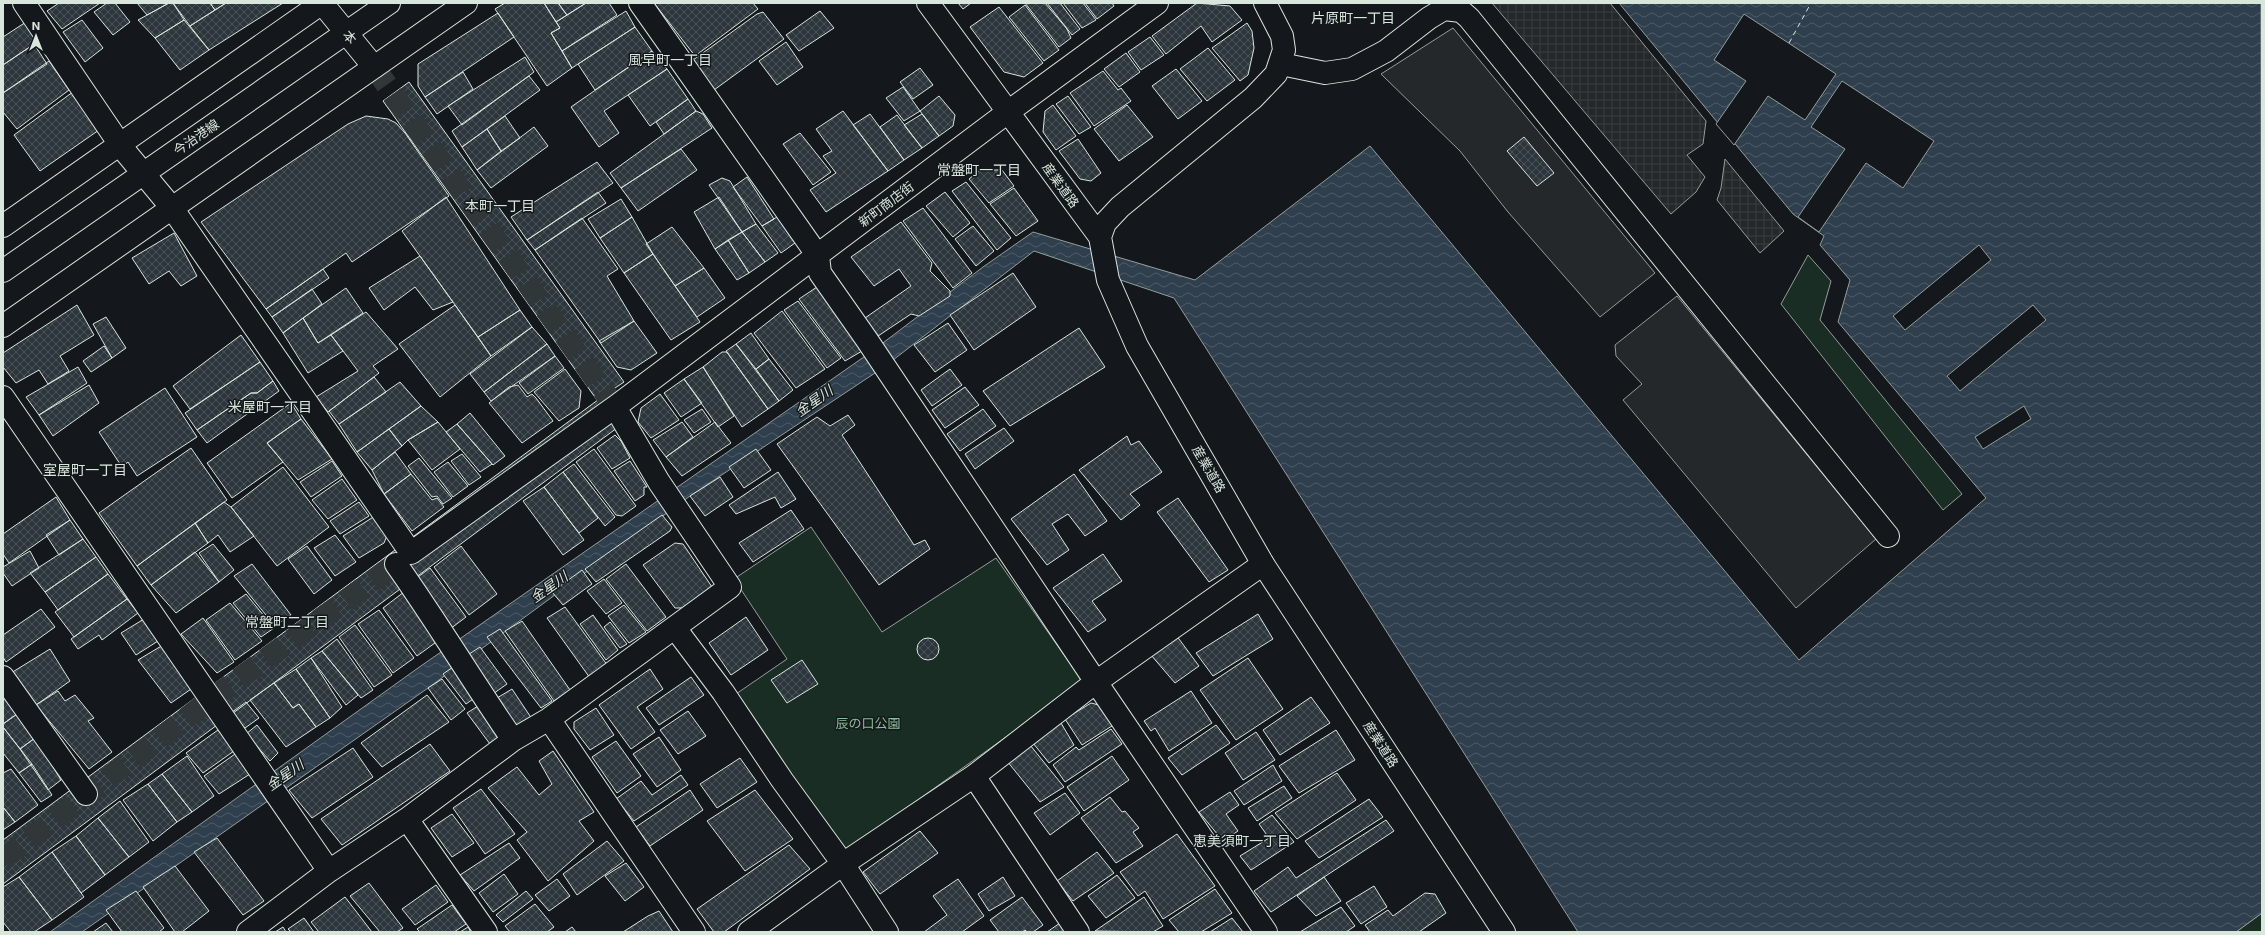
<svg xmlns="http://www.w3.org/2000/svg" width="2265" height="935" viewBox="0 0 2265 935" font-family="Inter,'Noto Sans JP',sans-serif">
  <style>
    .park { fill: #1a2d24; stroke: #939e99 }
    .parking { fill: #24282b; stroke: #939e99 }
    .plaza { fill: url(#plaza-grid); stroke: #939e99 }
    .water { fill: url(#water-waves); stroke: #939e99 }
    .pier { fill: #14181c; stroke: #939e99 }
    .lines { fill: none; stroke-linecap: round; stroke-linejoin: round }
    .ferry { stroke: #d8e6dc; stroke-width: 1; stroke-dasharray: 5 4; stroke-linecap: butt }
    .building { fill: url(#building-cross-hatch); stroke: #d8e6dc }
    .street-tunnel { stroke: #313739; stroke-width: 22; stroke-dasharray: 22 11; stroke-linecap: butt }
    .street-casing { stroke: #d8e6dc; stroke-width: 24 }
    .secondary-casing { stroke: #d8e6dc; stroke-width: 24 }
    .primary-casing { stroke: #d8e6dc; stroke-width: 24 }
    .street { stroke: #14181c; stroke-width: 22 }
    .secondary { stroke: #14181c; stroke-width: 22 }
    .primary { stroke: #14181c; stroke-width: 22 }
    .labels { text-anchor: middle; stroke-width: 3; stroke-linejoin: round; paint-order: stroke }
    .street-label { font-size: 13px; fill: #d8e6dc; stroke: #14181c }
    .park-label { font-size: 13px; fill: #8ac095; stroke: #14181c }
    .neighbourhood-label { font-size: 14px; fill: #d8e6dc; stroke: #14181c }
    .water-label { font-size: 14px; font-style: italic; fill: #d8e6dc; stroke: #14181c }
  </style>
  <defs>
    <pattern id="plaza-grid" width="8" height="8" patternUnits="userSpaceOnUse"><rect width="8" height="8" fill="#24282b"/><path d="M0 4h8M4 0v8" fill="none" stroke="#393d3f"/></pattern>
    <pattern id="water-waves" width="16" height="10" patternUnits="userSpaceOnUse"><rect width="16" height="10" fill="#2f3f4d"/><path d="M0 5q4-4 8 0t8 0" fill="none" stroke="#4c5b66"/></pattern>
    <pattern id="building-cross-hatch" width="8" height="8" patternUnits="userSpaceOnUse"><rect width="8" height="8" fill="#2c363c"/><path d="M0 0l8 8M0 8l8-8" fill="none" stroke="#4a5358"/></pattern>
  </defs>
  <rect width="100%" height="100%" fill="#14181c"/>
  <path class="park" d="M1808,255L1831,281L1820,320L1962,494L1943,510L1781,304Z
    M811,527L882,632L996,558L1083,682L845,852L736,694L787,659L734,579Z
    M2262,913V932H2236Z"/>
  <path class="parking" d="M1453,28L1655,273L1600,317L1508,212L1460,151L1381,74Z
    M1677,296L1876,539L1796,608L1623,400L1642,384L1616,356L1615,345Z"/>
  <path class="plaza" d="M1492,3H1610L1706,121L1703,144L1687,155L1705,177L1696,192L1671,214Z
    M1725,159L1784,231L1760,253L1717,200L1721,188Z"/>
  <path class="water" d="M1619,3H2261L2262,913L2236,932H1578L1174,298L1034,251L884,367L690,496L428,688L82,932H50L418,668L871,352L983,267L1033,232L1195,280L1370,146L1799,660L1986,498L1838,322L1850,280L1820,245L1824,236L1793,214Z"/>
  <path class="pier" d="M1744,14L1836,74L1805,120L1768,96L1734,145L1716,124L1746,81L1714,60Z
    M1842,81L1934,141L1903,188L1866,163L1819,232L1798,217L1845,149L1811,127Z
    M1979,245L1991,260L1905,330L1893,316Z
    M2033,305L2046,320L1960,391L1947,376Z
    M2024,406L2031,419L1983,449L1975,437Z"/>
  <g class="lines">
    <path class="ferry" d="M1789,43L1811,3"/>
  </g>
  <path class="building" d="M59,3H100L62,29L47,11Z
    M107,3H115L130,22L113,35L94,12Z
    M137,3H169L147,15Z
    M169,3H173L184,20L155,38L138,20Z
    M173,3H210L215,10L190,26Z
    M210,3H226L215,10Z
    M226,3H283L209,50L190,26Z
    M505,3H544L560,28L551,33L572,68L547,86L495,9Z
    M544,3H558L567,15L556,22Z
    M558,3H586L567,15Z
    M586,3H609L617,15L562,51L551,33L560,28L556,22Z
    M654,3H753L758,9L695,56Z
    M958,3H971L963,9Z
    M1025,3H1045L1067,29L1071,38L1059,47Z
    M1047,3H1060L1080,29L1072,35Z
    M1063,3H1083L1096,20L1082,28Z
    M1085,3H1112L1114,6L1097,19Z
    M1197,3L1230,6L1242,20L1212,42L1201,26L1166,54L1152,36Z
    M1025,5L1059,50L1044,61L1009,17Z
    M999,7L1043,63L1024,77L1004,72L970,27Z
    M626,11L635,27L572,68L562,51Z
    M820,11L834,28L799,51L786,35Z
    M763,12L784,39L714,90L693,60L757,14Z
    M498,13L514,37L425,97L418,86V64Z
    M82,20L103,48L85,62L63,32Z
    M184,20L209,50L180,70L155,38Z
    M26,22L39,41L3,65V37Z
    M1247,23L1252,31L1254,48L1248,75L1240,81L1212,48Z
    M635,27L652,51L595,90L578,64Z
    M1150,37L1164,55L1141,70L1128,52Z
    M786,42L803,67L777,85L759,61Z
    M34,44L47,64L3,93V65Z
    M1208,48L1235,80L1207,101L1180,69Z
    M652,51L667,69L604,111L619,133L599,147L571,107Z
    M1126,53L1140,72L1119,87L1104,69Z
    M525,57L534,72L462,125L448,106Z
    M49,61L69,90L17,129L3,112V93Z
    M920,68L933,85L913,99L900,82Z
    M667,69L688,99L650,126L628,95Z
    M1176,69L1202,101L1178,119L1152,86Z
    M1103,71L1118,90L1121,88L1131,101L1094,126L1070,93Z
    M463,72L473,89L437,114L425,97Z
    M529,76L540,90L462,147L452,131Z
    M409,82L624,382L597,400L383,101Z
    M903,87L920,111L904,121L886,98Z
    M77,89L99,130L40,171L14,135Z
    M939,96L955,115L953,126L939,136L920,111Z
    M1068,96L1091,127L1079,134L1056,104Z
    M688,99L696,111L664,134L656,122Z
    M1053,105L1076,136L1056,150L1043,132L1045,111Z
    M1127,105L1153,137L1119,161L1094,129Z
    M696,111L703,114L712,128L621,188L610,173Z
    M843,111L888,171L826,212L810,190L836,173L823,156L832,151L816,129Z
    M870,114L904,160L888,171L853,125Z
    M922,114L939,136L922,148L904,125Z
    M897,115L922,148L904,160L880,127Z
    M366,116L388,119L396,123L405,133L449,196L352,262L346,253L266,309L201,222L348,124Z
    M505,116L520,138L501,151L487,129Z
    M534,127L548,146L491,188L477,170Z
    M487,129L501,151L477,170L462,147Z
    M800,133L831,172L813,185L783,144Z
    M1524,137L1554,173L1537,186L1507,151Z
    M1078,139L1101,173L1091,181L1080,179L1059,151Z
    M681,149L697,170L638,211L621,188Z
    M597,162L613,183L527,240L511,217Z
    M980,170H1002L1014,186L989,203L969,179Z
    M747,177L774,219L762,226L733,187Z
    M722,178L730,181L756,224L742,232L709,185Z
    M966,182L1011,238L997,250L952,191Z
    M1014,188L1038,221L1016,236L990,204Z
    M598,192L606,203L535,250L527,240Z
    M945,192L970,223L953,237L926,206Z
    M446,197L520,310L478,337L402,231Z
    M719,197L742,232L715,249L694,212Z
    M621,199L632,217L600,238L588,219Z
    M923,208L972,273L953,288L903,221Z
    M632,217L653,254L624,273L600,238Z
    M777,217L795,243L781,253L762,226Z
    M582,218L618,269L607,276L634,321L601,343L535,250Z
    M901,222L932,263L930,271L950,291V296L919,316L911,314L878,336L865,318L911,286L899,269L874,286L851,257Z
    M756,224L778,253L765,262L742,232Z
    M973,226L994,251L976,266L955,239Z
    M672,227L704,268L675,286L646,244Z
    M742,232L765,262L749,273L728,240Z
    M174,233L197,276L181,286L169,271L149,284L132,258Z
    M728,240L749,273L737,280L715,249Z
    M653,254L700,322L671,340L624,273Z
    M420,256L453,302L433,310L415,287L384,310L369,288Z
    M704,268L725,298L697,317L675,286Z
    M323,269L329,278L272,317L266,309Z
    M1013,273L1036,307L974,350L950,315Z
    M820,285L862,351L845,361L799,299Z
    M346,288L363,313L318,343L303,318Z
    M312,289L322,304L283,333L272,317Z
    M798,301L841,358L827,368L784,310Z
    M77,305L94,335L60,356L69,371L48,384L39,370L16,383L3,367V353Z
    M455,305L491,356L440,397L399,344Z
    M520,310L532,327L491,356L478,337Z
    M782,311L825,369L796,388L754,333Z
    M366,312L398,349L373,366L379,373L328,412L316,397L358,371L331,335Z
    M106,317L126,348L112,358L93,324Z
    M303,318L318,343L331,335L343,351L308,373L283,333Z
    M634,321L657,353L631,370L617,367L599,341Z
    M948,323L967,350L935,372L914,345Z
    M532,327L547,344L484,392L470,374Z
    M1079,328L1105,367L1010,426L983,391Z
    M751,333L769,359L756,369L736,344Z
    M241,335L260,362L190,409L173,386Z
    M547,344L555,356L491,401L484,392Z
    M736,344L779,401L768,409L726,351Z
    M104,346L112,358L91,372L83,361Z
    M722,352H727L768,409L742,427L703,367Z
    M555,356L564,368L528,394L519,383Z
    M769,359L793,390L779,401L756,369Z
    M260,362L273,381L257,393H251L197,430L185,413Z
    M78,367L87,383L39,415L26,397Z
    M703,367L734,416L718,427L684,379Z
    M565,369L581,391L579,408L559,421L534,392Z
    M950,369L962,385L932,406L921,390Z
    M374,377L386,392L339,424L329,411Z
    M684,379L702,403L681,417L664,393Z
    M273,381L279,391L207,443L197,430L251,393H257Z
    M400,382L421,406L357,452L339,424Z
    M89,385L99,403L53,436L39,415Z
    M518,385L527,397L532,394L536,398L553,421L522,443L489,403L509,387Z
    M965,387L979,405L945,428L932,410Z
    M165,388L197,437L137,476L128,462L122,467L99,432Z
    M610,391L629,419L3,884V840Z
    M660,394L679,420L651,438L638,422L641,408Z
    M291,403L301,419L267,443L283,462L232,498L207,463Z
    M421,406L438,422L408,440L402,446L389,429Z
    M702,409L711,422L694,433L684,420Z
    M983,409L996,426L960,451L947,434Z
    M470,413L505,456L493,465L457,424Z
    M848,415L855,425L842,435L914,545L925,540L930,549L879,585L777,444L817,417L830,426Z
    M301,419L332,459L298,480L267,443Z
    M438,422L460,449L432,470L408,440Z
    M682,422L693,437L666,457L653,440Z
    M715,422L731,443L682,476L666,457Z
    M457,424L492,464L480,472L446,432Z
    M1004,428L1014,441L975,469L965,454Z
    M389,429L402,446L372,470L357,452Z
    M615,435L621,441L630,458L612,469L597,448Z
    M1127,436L1131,445L1139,441L1162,472L1130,494L1140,505L1121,520L1079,470Z
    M191,448L227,500L137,566L99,513Z
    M594,449L636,506L622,516L616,515L576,462Z
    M756,449L771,470L744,488L729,467Z
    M395,452L411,474L384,494L372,470Z
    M462,454L481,477L469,485L451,461Z
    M419,458L452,498L443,504L437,496L432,497L408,466Z
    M332,461L342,476L311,497L300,482Z
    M630,461L647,487H644V495L635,501L614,471Z
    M448,462L468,486L453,497L434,472Z
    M574,464L615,517L605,526L563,472Z
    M283,467L329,527L277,566L231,507Z
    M563,472L598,518L579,533L544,487Z
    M778,472L796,499L781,508L775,497L736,514L729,505Z
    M411,474L432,500L437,498L444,507L412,531L384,494Z
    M1074,474L1107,521L1085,536L1068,514L1052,524L1069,550L1047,565L1011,519Z
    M720,477L733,497L705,516L690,496Z
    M342,479L357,500L328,519L312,500Z
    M544,487L584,540L563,555L523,501Z
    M56,497L70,520L9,563L3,554V534Z
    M1178,498L1228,570L1209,582L1157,512Z
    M224,502L231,507L254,536L230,552L218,535L208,543L195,523Z
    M359,502L369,516L340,534L330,521Z
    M791,510L804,529L753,562L739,543Z
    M662,515L672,527L670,531L596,582L585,569Z
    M375,516L388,533L384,543L359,558L343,536Z
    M70,520L83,539L59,555L46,535Z
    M195,523L208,543L151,585L137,566Z
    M335,535L356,562L335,576L314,548Z
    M83,539L96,557L45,592L30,573Z
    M675,543L683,544L712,587L682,608H675L643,565Z
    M213,544L234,570L219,582L199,553Z
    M307,546L332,580L314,594L288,559Z
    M461,546L497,594L469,615L434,567Z
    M30,551L39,568L12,586L3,573V567Z
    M195,552L219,582L176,613L151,585Z
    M1103,554L1122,581L1092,601L1106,620L1088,632L1053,588Z
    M96,557L108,574L58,610L45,592Z
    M252,564L291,615L275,626L234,576Z
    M626,564L666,617L647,631L606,579Z
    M430,568L466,617L450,629L414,580Z
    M582,570L592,584L563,605L552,592Z
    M108,574L127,599L74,637L55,612Z
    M604,579L622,603L606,614L587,591Z
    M404,592L439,640L417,656L383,608Z
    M246,594L274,628L261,637L233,603Z
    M127,599L138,613L102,640L99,635L78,649L71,639Z
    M230,603L262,641L235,660L206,620Z
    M624,605L646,632L629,643L608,616Z
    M565,607L608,666L590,678L547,618Z
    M41,609L55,627L6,662L3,657V635Z
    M379,610L414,658L393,673L358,624Z
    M1258,614L1273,639L1213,676L1196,653Z
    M593,615L618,650L606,660L580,624Z
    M746,617L768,650L731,675L709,643Z
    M203,618L234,662L217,673L181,634Z
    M144,619L158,641L136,655L121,633Z
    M522,621L570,690L554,701L505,631Z
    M610,622L627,644L620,648L604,627Z
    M355,625L392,675L374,687L339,637Z
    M500,629L552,701L541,708L487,637Z
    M1176,635L1199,666L1175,683L1151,655Z
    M917 649a11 11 0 1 1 22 0a11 11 0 1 1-22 0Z
    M337,639L373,690L361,698L322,651Z
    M163,645L194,687L171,703L138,660Z
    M480,647L507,684L490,696L463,658Z
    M50,649L70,681L36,705L11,673Z
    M322,651L358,695L346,705L311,658Z
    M311,658L342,707L330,718L296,669Z
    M1248,658L1283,709L1236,740L1200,690Z
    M802,660L818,684L787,703L771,680Z
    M453,667L476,697L466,704L443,674Z
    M296,669L330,718L316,727L299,704L293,708L274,683Z
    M650,669L663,689L637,707L655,732L631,749L599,705Z
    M691,677L704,695L659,725L646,708Z
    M442,679L465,709L451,720L428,688Z
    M274,683L293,708L299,704L316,727L286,747L250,700Z
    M512,689L532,719L514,729L492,701Z
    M58,691L65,701L75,695L94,718L88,721L112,752L89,769L36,705Z
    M1191,691L1212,723L1169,751L1155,728L1151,731L1144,721Z
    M427,695L449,722L382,767L361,743Z
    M5,697L17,714L3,724V699Z
    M1311,697L1330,723L1280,755L1263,730Z
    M246,702L259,718L245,728L231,713Z
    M1091,703L1103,706L1115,724L1082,745L1065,719Z
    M481,704L502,736L490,744L467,713Z
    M596,708L614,735L590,750L574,729V722Z
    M688,711L706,736L678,754L660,730Z
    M17,714L35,738L20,749L3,727V724Z
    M1061,723L1074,745L1049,763L1033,743Z
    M257,725L278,753L270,761L246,734Z
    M1216,725L1230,743L1182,775L1168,758Z
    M3,727L32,764L19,773L3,753Z
    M1111,729L1122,744L1065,782L1053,765L1076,747L1079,750Z
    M218,730L234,751L203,773L186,753Z
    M1336,730L1355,760L1299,793L1279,766Z
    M1256,732L1275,760L1243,780L1225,753Z
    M659,737L681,770L657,787L633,754Z
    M35,738L61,780L48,790L20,749Z
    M616,741L641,776L617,793L592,757Z
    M430,744L450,771L342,845L321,819Z
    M1030,745L1064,787L1040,802L1007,761Z
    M353,748L373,777L312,818L289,790Z
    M553,751L594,812L579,821L594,841L548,881L517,840L527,832L488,788L517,767L539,795L552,784L539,761Z
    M235,754L250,774L219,794L204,776Z
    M187,756L214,796L192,812L162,774Z
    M1112,756L1129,780L1084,811L1067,787Z
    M740,758L757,782L717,808L700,784Z
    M32,764L52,795L41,802L19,773Z
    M1273,765L1282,781L1244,805L1234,791Z
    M11,769L38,805L15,822L3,807V773Z
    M1337,773L1356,800L1297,839L1275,813Z
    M162,774L192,812L177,822L148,784Z
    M681,775L688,785L634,821L616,799L641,781L652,795Z
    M148,784L177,822L153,841L123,800Z
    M1284,786L1292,798L1257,821L1248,808Z
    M481,789L515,834L485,854L453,808Z
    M690,790L703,810L650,846L636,827Z
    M755,790L793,839L745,871L707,821Z
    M1230,792L1239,805L1226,814L1238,831L1223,841L1199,812Z
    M1065,793L1080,813L1050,835L1034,813Z
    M1110,797L1122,812L1125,811L1139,828L1133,832L1143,846L1116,863L1081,818Z
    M1369,799L1383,817L1319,858L1305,841Z
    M120,801L149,842L129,857L98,818Z
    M3,807L15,822L3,830Z
    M452,814L474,843L452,857L431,828Z
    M1272,815L1294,842L1251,870L1240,856L1269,838L1259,824Z
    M98,818L129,857L105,875L76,836Z
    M1386,820L1394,831L1271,912L1254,891L1288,867L1296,878Z
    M920,831L938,853L880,894L863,872Z
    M1177,834L1215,886L1163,919L1145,891L1138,896L1120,872Z
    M76,836L105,875L81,893L52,852Z
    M217,838L264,901L243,915L194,852Z
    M607,841L624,861L577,895L563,874Z
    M509,843L520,858L474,891L460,875Z
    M789,845L810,869L724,932H714L697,909Z
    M52,852L84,897L52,920L19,877Z
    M1097,852L1114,873L1073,901L1057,881Z
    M626,863L644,887L625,901L605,876Z
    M175,866L209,911L182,932H175L143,887Z
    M504,874L518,894L493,912L479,893Z
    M1117,875L1135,898L1106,918L1088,896Z
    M19,877L52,920L34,932H11L3,922V887Z
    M1003,877L1015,896L989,911L978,894Z
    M1324,877L1341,901L1316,916L1297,896Z
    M557,879L570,896L549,911L535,895Z
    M958,879L984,916L962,932H924L947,915L933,896Z
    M369,883L403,928L397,932H380L350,896Z
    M436,885L448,902L415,925L402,909Z
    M1374,886L1387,907L1361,924L1346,903Z
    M1215,889L1232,913L1201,932H1179L1169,920Z
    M136,891L164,928L159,932H122L106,910Z
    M526,891L533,899L503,922L496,915Z
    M1425,893L1435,894L1446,913L1419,932H1370L1365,925L1388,910L1393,916Z
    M345,897L372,932H319L311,922Z
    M1022,897L1043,925L1033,932H1027L1025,930L1022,932H999L990,920Z
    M1144,897L1163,926L1153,932L1095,931Z
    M535,904L554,927L547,932H510L505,926Z
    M452,905L466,924L454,932H420L417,929Z
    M1341,907L1355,926L1346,932H1300Z
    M659,911L673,932H623L648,916Z
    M304,918L314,932H291L288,929Z
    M1232,918L1243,932H1210Z
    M106,923L113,932H93Z
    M1060,923L1065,932H1047Z
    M283,927L286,932H275Z
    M468,927L471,932H460Z
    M572,927L576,932H565Z"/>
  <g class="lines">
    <path class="street-tunnel" d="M374,67L615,407
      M3,859L211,699L411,553"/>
    <defs>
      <path id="street" d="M24,3L123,149L172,208L411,553L615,407L1008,112
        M640,3L818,256L820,273L867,340L1096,682L1266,932
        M326,8L374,67
        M1281,64L1325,73L1352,69L1386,51L1429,18L1444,9L1461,11L1469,18L1888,536
        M3,397L329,871
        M396,564C437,622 473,682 513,740
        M675,628L723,692L782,780L843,864L887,932
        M3,677L86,794
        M549,719L694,932
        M974,776L1078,932
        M407,819L486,932
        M248,932L329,871L407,819L513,740L549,719L730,587L659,482L615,407
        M749,932L843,864L974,776L1096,682L1263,564"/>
      <path id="secondary" d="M928,3L1100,237L1108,280L1137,346L1263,564L1504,932
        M1008,112L1157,3
        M1100,237L1105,223L1120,207L1253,98L1276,74L1284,50L1282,36L1265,3"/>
      <path id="primary" d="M3,226L322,3
        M3,271L389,3
        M3,326L466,3"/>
    </defs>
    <use href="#street" class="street-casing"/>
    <use href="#secondary" class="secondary-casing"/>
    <use href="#primary" class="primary-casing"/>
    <use href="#street" class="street"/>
    <use href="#secondary" class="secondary"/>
    <use href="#primary" class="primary"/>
  </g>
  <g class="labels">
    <g class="street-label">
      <text transform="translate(350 37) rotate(51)" y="5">本</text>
      <text transform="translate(196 137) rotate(-35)" y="5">今治港線</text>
      <text transform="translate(1061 185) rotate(54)" y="5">産業道路</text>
      <text transform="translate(886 204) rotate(-37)" y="5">新町商店街</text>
      <text transform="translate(1209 469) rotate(60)" y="5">産業道路</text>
      <text transform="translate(1381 744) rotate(57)" y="5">産業道路</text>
    </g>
    <g class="park-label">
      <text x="868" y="728">辰の口公園</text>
    </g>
    <g class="neighbourhood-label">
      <text x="1353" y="23">片原町一丁目</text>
      <text x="670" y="65">風早町一丁目</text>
      <text x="979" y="175">常盤町一丁目</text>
      <text x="500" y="211">本町一丁目</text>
      <text x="270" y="412">米屋町一丁目</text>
      <text x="85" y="475">室屋町一丁目</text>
      <text x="287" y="627">常盤町二丁目</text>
      <text x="1242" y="846">恵美須町一丁目</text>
    </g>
    <g class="water-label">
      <text transform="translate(814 401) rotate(-35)" y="5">金星川</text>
      <text transform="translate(549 587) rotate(-35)" y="5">金星川</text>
      <text transform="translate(285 775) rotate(-35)" y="5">金星川</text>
    </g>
  </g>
  <rect width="2265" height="935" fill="none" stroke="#d8e6dc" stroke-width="8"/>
  <g transform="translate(36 36)" stroke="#14181c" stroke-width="3" paint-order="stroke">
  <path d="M0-3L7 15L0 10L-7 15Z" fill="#d8e6dc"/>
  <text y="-6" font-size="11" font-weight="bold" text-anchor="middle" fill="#d8e6dc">N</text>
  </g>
</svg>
